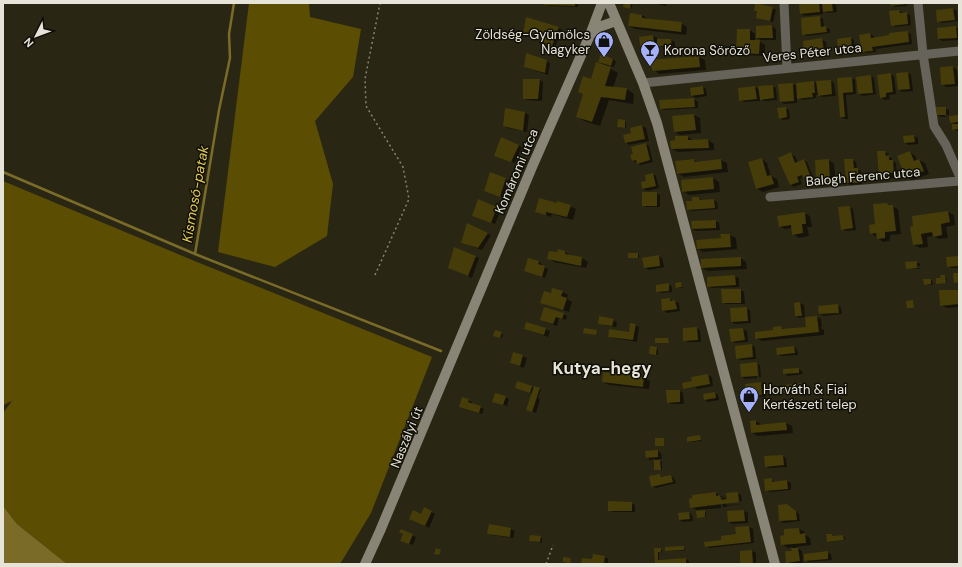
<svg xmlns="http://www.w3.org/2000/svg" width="962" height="567" viewBox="0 0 962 567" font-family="'DM Sans',sans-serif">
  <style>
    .green { fill: #5b4e03 }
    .water { fill: #7a6c28 }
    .shadow { fill: #0007 }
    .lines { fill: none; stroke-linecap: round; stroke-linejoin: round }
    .stream { stroke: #7a6c28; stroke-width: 2.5 }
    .building { fill: #453c0a }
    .path { stroke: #888577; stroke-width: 1.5; stroke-dasharray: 2 3; stroke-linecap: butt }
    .street { stroke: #65635a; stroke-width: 9 }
    .secondary { stroke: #888577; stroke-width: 10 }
    .labels { text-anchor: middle; stroke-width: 3; stroke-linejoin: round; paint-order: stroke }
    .poi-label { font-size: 13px; fill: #e6e4d9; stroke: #100f07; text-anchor: start }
    .street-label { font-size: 13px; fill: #e6e4d9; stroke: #100f07 }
    .water-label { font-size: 14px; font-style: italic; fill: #e5cc53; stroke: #100f07 }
    .district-label { font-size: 17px; font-weight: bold; fill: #e6e4d9; stroke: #100f07 }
  </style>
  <rect width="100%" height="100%" fill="#2a2614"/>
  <path class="green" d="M249,3H309L310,17L361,29L353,77L315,121L333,184L327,236L275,267L218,252Z
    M3,181L197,262L432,357L371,513L340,564H67L17,524L3,506V413L12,401L3,405Z"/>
  <path class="water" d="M3,506L17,524L67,564H3Z"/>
  <path class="shadow" d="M545,3H578V7L548,6Z
    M625,3H633L631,9L624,7Z
    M652,3H666V6Z
    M800,3H822V5L832,3L836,5L837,12L827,13L823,11V14L805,16L801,14Z
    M891,3H907V6L895,7L891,5Z
    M772,8L776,10L773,22L757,17L758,12L755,10Z
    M953,9L957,11L958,21L942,23L938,21L937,11Z
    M899,11L910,15L911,25L895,27L892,25Z
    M631,14L642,15L648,19L681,23L687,27L686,35L635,29L629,26Z
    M819,17L823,19L824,27L830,29V33L807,36L803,34Z
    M772,26L776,29V40H761L757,38Z
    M955,27L959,29V40L942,41L939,39Z
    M559,28L562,30L555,47L527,35Z
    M750,30L755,34V41H759L765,45V56L742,55L737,52Z
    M907,32L911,34L912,44L876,49V52L866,53L863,51L870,34L874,36V38Z
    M653,36L657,38V40H671L675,42V47H662L658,45L659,50L646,52L642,50L640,38Z
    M851,38L854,40L855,52L846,53L839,48Z
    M822,40L826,42L827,52L809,54L805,52Z
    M699,57L705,60L706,70L659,74L654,70L650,61Z
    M613,59L616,62L614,67L606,66L599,62Z
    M546,61L550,63L548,75L525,67Z
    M606,66L618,73L613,88L627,89L634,94L633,104L609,100L600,126L584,121L577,116L591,80Z
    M953,67L958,70L959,67L958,86L946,87L942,84Z
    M908,73L911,75L913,91L903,92L899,90Z
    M891,74L894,76L896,94L889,95L890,99L884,100L881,97Z
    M871,76L874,78L876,94L863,96L859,94Z
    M851,78L855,80L856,94L846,95L848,119H845L841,117L838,79Z
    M540,80L543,82L542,101L527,100L524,98Z
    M831,81L834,83L836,96L822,97L818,95H816V98L802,100L797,97V103L784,104L781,102L793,84L797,86L814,82L818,84Z
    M772,86L776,88L777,100L764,101L760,99V101L744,102L740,100L755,87L760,90Z
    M703,87L706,89L707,96L696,98L692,96Z
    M694,99L698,102V108L664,110L661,108Z
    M785,108L789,110L790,119L783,120L780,118Z
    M945,108L949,110V116L942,112L941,113L947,117H941L938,115Z
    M506,109L525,113L529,115L527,132L508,128L504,126Z
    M694,115L700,118L701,133L680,135L675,132Z
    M959,116V131H957L953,129L956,125L951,122Z
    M619,120L626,122V128L618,127Z
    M642,126L646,128L649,141L629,145L626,143L632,134Z
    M914,136L918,138V144L908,145L905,143Z
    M688,137L693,140H708L714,144V150L678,152L672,149Z
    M502,138L522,147L515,163L495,156Z
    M646,144L649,146L653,162L641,165L633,161Z
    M885,152L889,154V157L892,158V161L896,163L897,174L894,175V178L884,179L880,177Z
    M910,152L915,156L917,160H919L925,163L929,174L912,180L907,177Z
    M791,154L795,156L798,163L804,160L807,162L813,177L807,179L804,177L800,179L802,184L794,187L791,185L780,158Z
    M762,159L767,163L771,176L777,179L779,187L763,192L757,189Z
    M694,160L699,163L721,160L727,163L728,172L684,177L678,174Z
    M829,160L834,164L836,185H823L817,182Z
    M853,160L856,162L857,169L861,171L862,184L850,185L847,183Z
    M653,174L656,176L659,188L647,191L643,189L642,183L648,182Z
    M713,178L719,182L720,192L689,195L683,191Z
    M505,179L509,181L504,198L485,191Z
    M656,193L660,195V207H646L643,205Z
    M699,198L703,201L714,200L717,202L718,209L692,211L688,209L693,202Z
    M479,200L501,210L495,224L473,216Z
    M887,204L898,209L901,234L890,235V241L883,242L871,233Z
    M570,206L576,209L573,220L552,214L551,217L536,211Z
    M850,207L853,209L856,230L846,231L842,229Z
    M948,212L954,215L955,225L946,227L948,238L939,239L933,236L927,237L928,247L920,248L914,245L912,227Z
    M804,213L810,216L812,227H807L809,236L799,238L793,234L792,228L785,229L779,226Z
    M716,221L719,223L720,230L696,231L692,229Z
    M468,225L491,235L482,250L462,243Z
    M721,235H730L736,238L737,249L703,252L698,249L722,239Z
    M558,250L565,252L571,256L582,258L588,262L586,268L554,262L548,258L558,253Z
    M638,254H639V258H629Z
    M475,256L479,258L472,278L452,269Z
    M659,256L662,258L664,267L649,270L645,268Z
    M959,257V268H952L948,266Z
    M741,258L746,262L747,269L708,271L702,268Z
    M539,262L542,264V266L548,269L545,278L525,271Z
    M916,262L920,264V266L909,267V269L907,268Z
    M920,268V269H909Z
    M735,276L739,278V287L712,288L708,286V278Z
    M945,276L946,277L947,283H937Z
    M931,280H932L933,285L925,284Z
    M681,283L683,288H677L676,284Z
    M668,284L672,287V292L661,293L657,291Z
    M741,290L744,292L745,304H726L723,302Z
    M959,291V307L947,308L941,305Z
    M563,292L568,295L567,299L572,302L569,312L547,305L541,302Z
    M669,299L679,303L680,311L667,313L663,310Z
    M800,303L804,305L805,317L799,318L796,316Z
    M838,305L841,308L842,314L824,316L820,314Z
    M746,308L750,310L751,323L735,324L732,322Z
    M563,314L567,316L566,320L559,318L557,326L541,320Z
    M817,317L821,319L822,327L820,328L824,330V335L762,341L756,338L781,327L785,330L807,328Z
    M613,320L617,322L616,327L603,325L599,323Z
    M527,323L550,331L548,337L525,329Z
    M635,325L639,327L637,342L613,338L609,336L630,333Z
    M697,328L700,330L701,342H688L684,340Z
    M743,329L747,331L748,342L735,343L731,341L730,330Z
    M495,331L503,334L502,338L495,336Z
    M751,345L755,347L756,359L741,360L737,358Z
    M794,347L797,349L798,355L781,356L777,354Z
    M657,348L658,349V355L650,354Z
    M514,353L527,358L524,368L511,363Z
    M756,363L760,365L761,377H759L758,364H756L757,378L745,379L742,377Z
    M799,369L802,371L803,374L788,376L784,373Z
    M708,375L712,377L713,386L697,389L695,387L684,388L691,382Z
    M644,378L650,381L649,389L609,385L603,382Z
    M761,383L764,385L766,396L750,398L747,396Z
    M801,384L804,386L805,393L789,394L785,392Z
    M531,387L541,389L538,398L540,399L536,413L528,410L533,394L516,388Z
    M680,391L683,393L684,404H671L668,402Z
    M715,393L718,395L719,400L708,402L705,400Z
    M505,397L509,399L507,406L493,401Z
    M463,398L472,402V404L484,409L482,414L460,407Z
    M756,421L762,425L786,423L792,426L793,433L758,436L752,433Z
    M700,436L702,441L688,442V438Z
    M658,451L661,453L662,459H657L662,462V470H655V459L650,460L647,458Z
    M783,456L786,458L787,467L769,468L766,466Z
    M660,475L663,477L671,476L674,478L676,483L656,488L652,486Z
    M771,479L775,483L787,481L791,483V490L770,492L766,490Z
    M716,493L728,500L738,493L741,495L742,501L726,503V505L742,504L727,506V507H723L722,497H720L721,508L697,510L691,507Z
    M631,503L635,505V512H613L609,510Z
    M791,507L799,514L800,521L784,523L780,521Z
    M425,508L435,514L429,528L414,520L421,516Z
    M744,511L748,513V523L732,524L729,522L728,512Z
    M704,512H706V517H698Z
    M689,513L692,515L693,521L683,522L680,520Z
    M490,525L511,529L515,531L513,538L492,535L488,533Z
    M749,527L753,529L754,543L709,548L706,546L737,535L736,528Z
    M799,529L805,532V535L810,538L811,545L795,547L802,551L803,563L790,564L787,562L793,552L792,547L788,548L782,544Z
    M401,530L416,537L413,545L405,542L404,534Z
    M831,535L833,537L843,536L845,537V540L829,542L828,541Z
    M531,536L542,538V543L532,541Z
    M684,547L685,551H666Z
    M656,549L662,550V552H659V560L686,559L689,561V564H656Z
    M752,551L756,553V564L741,563V552Z
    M827,552L831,554L832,560L809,562L805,560Z
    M593,555L605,557L608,559V564H582L593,560Z"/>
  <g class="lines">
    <path class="stream" d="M3,172L195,254L219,110L230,58L229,34L234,3
      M195,254L441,351"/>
  </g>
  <path class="building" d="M544,3H575V6L544,5Z
    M624,3H631L630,9L623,7Z
    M755,3L773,7L770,21L756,18L757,11H754Z
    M799,3H819L820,12L800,14Z
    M832,3L833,11L823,12L822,4Z
    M890,3H906L907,4L891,6Z
    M953,8L955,20L937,22L936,10Z
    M899,10L900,13L907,12L908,24L891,26L889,11Z
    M630,13L642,15V18L682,22L681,32L628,26Z
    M820,16L821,27L826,26L827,32L802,35L801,18Z
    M526,17L559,27L552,46L523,34Z
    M772,25L773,38H756V26Z
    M956,26L957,38L938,39L937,28Z
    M737,29H750V40H760L759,54L736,53Z
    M908,31L909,42L872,47L873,51L862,52L859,35L870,33L871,38L889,35V33Z
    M653,35L655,49L641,51L639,37Z
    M851,37L852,51L842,52V48L838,49L837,39Z
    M822,38L824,50L804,53L803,41Z
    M657,39H671L672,46H657Z
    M526,53L547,60L545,73L524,67Z
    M601,54L613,59L611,66L598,62Z
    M699,56L700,67L653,71L648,60Z
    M596,62L611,67L605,86L627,88L625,100L601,97L592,122L576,117L583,94L578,92L583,76L591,79Z
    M953,66L955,84L941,85L940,67Z
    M957,66H959V81H958Z
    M908,72L910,89L898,90L896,73Z
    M891,73L893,92L886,93V97L880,98L877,75Z
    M871,75L873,93L858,94L856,77Z
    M852,77L853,92L843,93L845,117H840L837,78Z
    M523,79H540L538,99H523Z
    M831,80L832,94L818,96L816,81Z
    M814,81L815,93H812L813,97L797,99L796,83Z
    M793,83L794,101L780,102L778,84Z
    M773,85L774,98L760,100L758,86Z
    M703,86L704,94L691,96L690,88Z
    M755,86L757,99L739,101L738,88Z
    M694,98L695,107L660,109L659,100Z
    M786,107L787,117L779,119L777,108Z
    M936,107H946V115H937Z
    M505,108L525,112L523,131L503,126Z
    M694,114L696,130L674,132L672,116Z
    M959,115V122L950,123L949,116Z
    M618,119L625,120V128L617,127Z
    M952,124H959V129L952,130Z
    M642,125L645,139L625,143L623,135L631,133L630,128Z
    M914,135L915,142L904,143L903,136Z
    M675,136H688V140L708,139L709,148L671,149L670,141L675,140Z
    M501,137L519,145L511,162L494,156Z
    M646,143L650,160L637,164L636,160L632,161L630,155L633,154L631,147Z
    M877,151H885L886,156L889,155V160H893L894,173H890L891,176L879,177Z
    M910,151L914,161L919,159L924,171L906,178L897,156Z
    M791,152L795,163L804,159L810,175L803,178L802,175L797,177L799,182L790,185L778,158Z
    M762,158L767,176L771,175L774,184L756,189L748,162Z
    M694,159L695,162L721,159L722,169L677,174L675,161Z
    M829,159L830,182L816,183L815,160Z
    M844,159H853L854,168H858L859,183H846Z
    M490,172L506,178L500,197L484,191Z
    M653,173L656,186L642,189L641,182L646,181L645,175Z
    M713,177L714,189L682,192L681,180Z
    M642,192H657V206H642Z
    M692,197H699L700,200L714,199L715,208L687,210L686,201H692Z
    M539,198L557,203V201L571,205L567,217L546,212V215L535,212Z
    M478,199L497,207L491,223L472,216Z
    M887,203L888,205H893L896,231L885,232V238L877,239L876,233L870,234L869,225L875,224L873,204Z
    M850,206L853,228L841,230L838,207Z
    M948,211L950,222L941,224L942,235L933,237L932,232L921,234L923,244L913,245L910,227L913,226L912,216Z
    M805,212L806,224H802L803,233L792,235L791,225L779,227L777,216Z
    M716,220V228L692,229L691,221Z
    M467,223L488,233L478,248L461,243Z
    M720,234H730L731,247L697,249L696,240L721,238Z
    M454,247L476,256L468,276L448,268Z
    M558,249L565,251V254L582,257L581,266L547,259L549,251L557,252Z
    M628,253H638V258H628Z
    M659,255L660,266L644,268L642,258Z
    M959,256V266L947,267L946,257Z
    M741,257V266L701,268V259Z
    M528,258L539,261L538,264L545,266L542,277L524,271Z
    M917,261V268L906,269L905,262Z
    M953,273H959V282L954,283Z
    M735,275L736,285L707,287V277Z
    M940,275H945L946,283L936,284V278H941Z
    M923,279H931V284L924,285Z
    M681,282L682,287L676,288L675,283Z
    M669,283V291L656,292V285Z
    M552,288L563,291L561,296L567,298L563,310L540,303L544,291L551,293Z
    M721,289H741V303H722Z
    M939,290H959V304L940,306Z
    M670,298V301L675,300L677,309L662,311L661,299Z
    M913,300L914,308H907L906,301Z
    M800,302L802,316H795L794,303Z
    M838,304L839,313L819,314L818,306Z
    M544,307L564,313L562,319L556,317L553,324L540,320Z
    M747,307L748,321L731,322L730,308Z
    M599,316L614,319L612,326L598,324Z
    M817,316L819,332L755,339V332L773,330V327L781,326L782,329L806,327L805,317Z
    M526,322L546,328L544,335L524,329Z
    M630,323L636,324L633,340L608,337L609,329L629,332Z
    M697,327L698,340L683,341V328Z
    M584,328L597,330L596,335L583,333Z
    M743,328L745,340L731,342L729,329Z
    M495,330L502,332L500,338L493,336Z
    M655,338H668L669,343H655Z
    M752,344L753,357L736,359L735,346Z
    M650,346L657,347L656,355L649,354Z
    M794,346L795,353L777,355L776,348Z
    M513,352L523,355L520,366L510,363Z
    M757,362L758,376L741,377L740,364Z
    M799,368V373L783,374V369Z
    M603,372L644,377L643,387L602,382Z
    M708,374L710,384L683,389L682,383L692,381L691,377Z
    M517,381L532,386L530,393L515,388Z
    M761,382L762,395L746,396L745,384Z
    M801,383L802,391L784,393L783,385Z
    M534,386L540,388L532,412L526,410Z
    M666,390H680V402L667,403Z
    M715,392L716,398L704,400L703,394Z
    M495,393L506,396L503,405L492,402Z
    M462,397L469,399L468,402L481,406L479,413L459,407Z
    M756,420V425L786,422L787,430L751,433L750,421Z
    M700,435L701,440L687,442V437Z
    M655,438H664V446H655Z
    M658,450V457L646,458L645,451Z
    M783,455L784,465L765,467L764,456Z
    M654,460H660L661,470H654Z
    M660,474L661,477L671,475L673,482L651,487L649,476Z
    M772,478V482L787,480L788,489L765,491L764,479Z
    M716,492V496L720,495L721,500L727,499L726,493L738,492L739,502L690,508L689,499L692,498V495Z
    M608,501L632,502V511H608Z
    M787,504L796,511L797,520L779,521L778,505Z
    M424,507L432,511L425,526L409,519L413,510L421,514Z
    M705,510V517L697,518L696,511Z
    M744,510L745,521L728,522L727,511Z
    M689,512L690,519L679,520L678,513Z
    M489,524L511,528L510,537L487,534Z
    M749,526L751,542L705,547L704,542L721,540V536L736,534L735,527Z
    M799,528L800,534L805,533L806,543L781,545L780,536L784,535V529Z
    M401,529L413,534L409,544L400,541L403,534L399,532Z
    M826,534H832V536L843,535L844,540L827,542Z
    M530,535L541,536L540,542L529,541Z
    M684,546V550L665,551V547Z
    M436,548L441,550L439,555L434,554Z
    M654,548H661V552H658V560L686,558V564H655Z
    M791,548H798L800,561L786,563L785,551H792Z
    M752,550L753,563L740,564V551Z
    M828,551V559L804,561V554Z
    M593,554L605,556L604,564H581L582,558L592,559Z
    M563,557L571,558L570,563L563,562Z"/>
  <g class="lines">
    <path class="path" d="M375,275L409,199L403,167L366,106L365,79L380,3
      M546,564L553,545"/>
    <path class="street" d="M784,3L787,68
      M918,3L923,54L934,126L946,145L959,175
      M643,83L959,51
      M770,197L959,181"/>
    <path class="secondary" d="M609,3L643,83L657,123L775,564
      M590,35L599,27L616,21
      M365,564L380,531L532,167L590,35L602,3"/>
  </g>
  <defs>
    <symbol id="shop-pin" viewBox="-11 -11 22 30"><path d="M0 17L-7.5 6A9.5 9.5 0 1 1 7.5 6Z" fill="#a6b1fc" stroke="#100f07"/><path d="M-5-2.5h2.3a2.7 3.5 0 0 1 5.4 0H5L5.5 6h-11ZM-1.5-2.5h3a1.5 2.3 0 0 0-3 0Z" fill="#111"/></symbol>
    <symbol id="bar-pin" viewBox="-11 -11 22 30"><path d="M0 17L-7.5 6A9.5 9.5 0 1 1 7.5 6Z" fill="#a6b1fc" stroke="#100f07"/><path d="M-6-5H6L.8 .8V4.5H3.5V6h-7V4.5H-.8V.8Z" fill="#111"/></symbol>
  </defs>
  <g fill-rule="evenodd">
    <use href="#shop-pin" x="593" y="30" width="22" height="30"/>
    <use href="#bar-pin" x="639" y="39" width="22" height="30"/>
    <use href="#shop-pin" x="738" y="385" width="22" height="30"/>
  </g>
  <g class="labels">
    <g class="poi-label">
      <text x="590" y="39" text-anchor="end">Zöldség-Gyümölcs<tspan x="590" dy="15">Nagyker</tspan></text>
      <text x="664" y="55">Korona Söröző</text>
      <text x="763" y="394">Horváth &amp; Fiai<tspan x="763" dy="15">Kertészeti telep</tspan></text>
    </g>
    <g class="street-label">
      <text transform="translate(812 52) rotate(-6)" y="5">Veres Péter utca</text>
      <text transform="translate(516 171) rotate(-67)" y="5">Komáromi utca</text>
      <text transform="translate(863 176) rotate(-5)" y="5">Balogh Ferenc utca</text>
      <text transform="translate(406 437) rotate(-68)" y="5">Naszályi út</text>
    </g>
    <g class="water-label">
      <text transform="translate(195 194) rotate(-80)" y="5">Kismosó-patak</text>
    </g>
    <g class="district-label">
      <text x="602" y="374">Kutya-hegy</text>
    </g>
  </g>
  <rect width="962" height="567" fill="none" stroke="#e6e4d9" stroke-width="8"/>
  <g transform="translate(36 36) rotate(228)" stroke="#100f07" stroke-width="3" paint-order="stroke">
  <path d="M0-3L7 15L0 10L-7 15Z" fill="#e6e4d9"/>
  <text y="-6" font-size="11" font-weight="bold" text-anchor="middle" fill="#e6e4d9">N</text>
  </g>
</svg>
